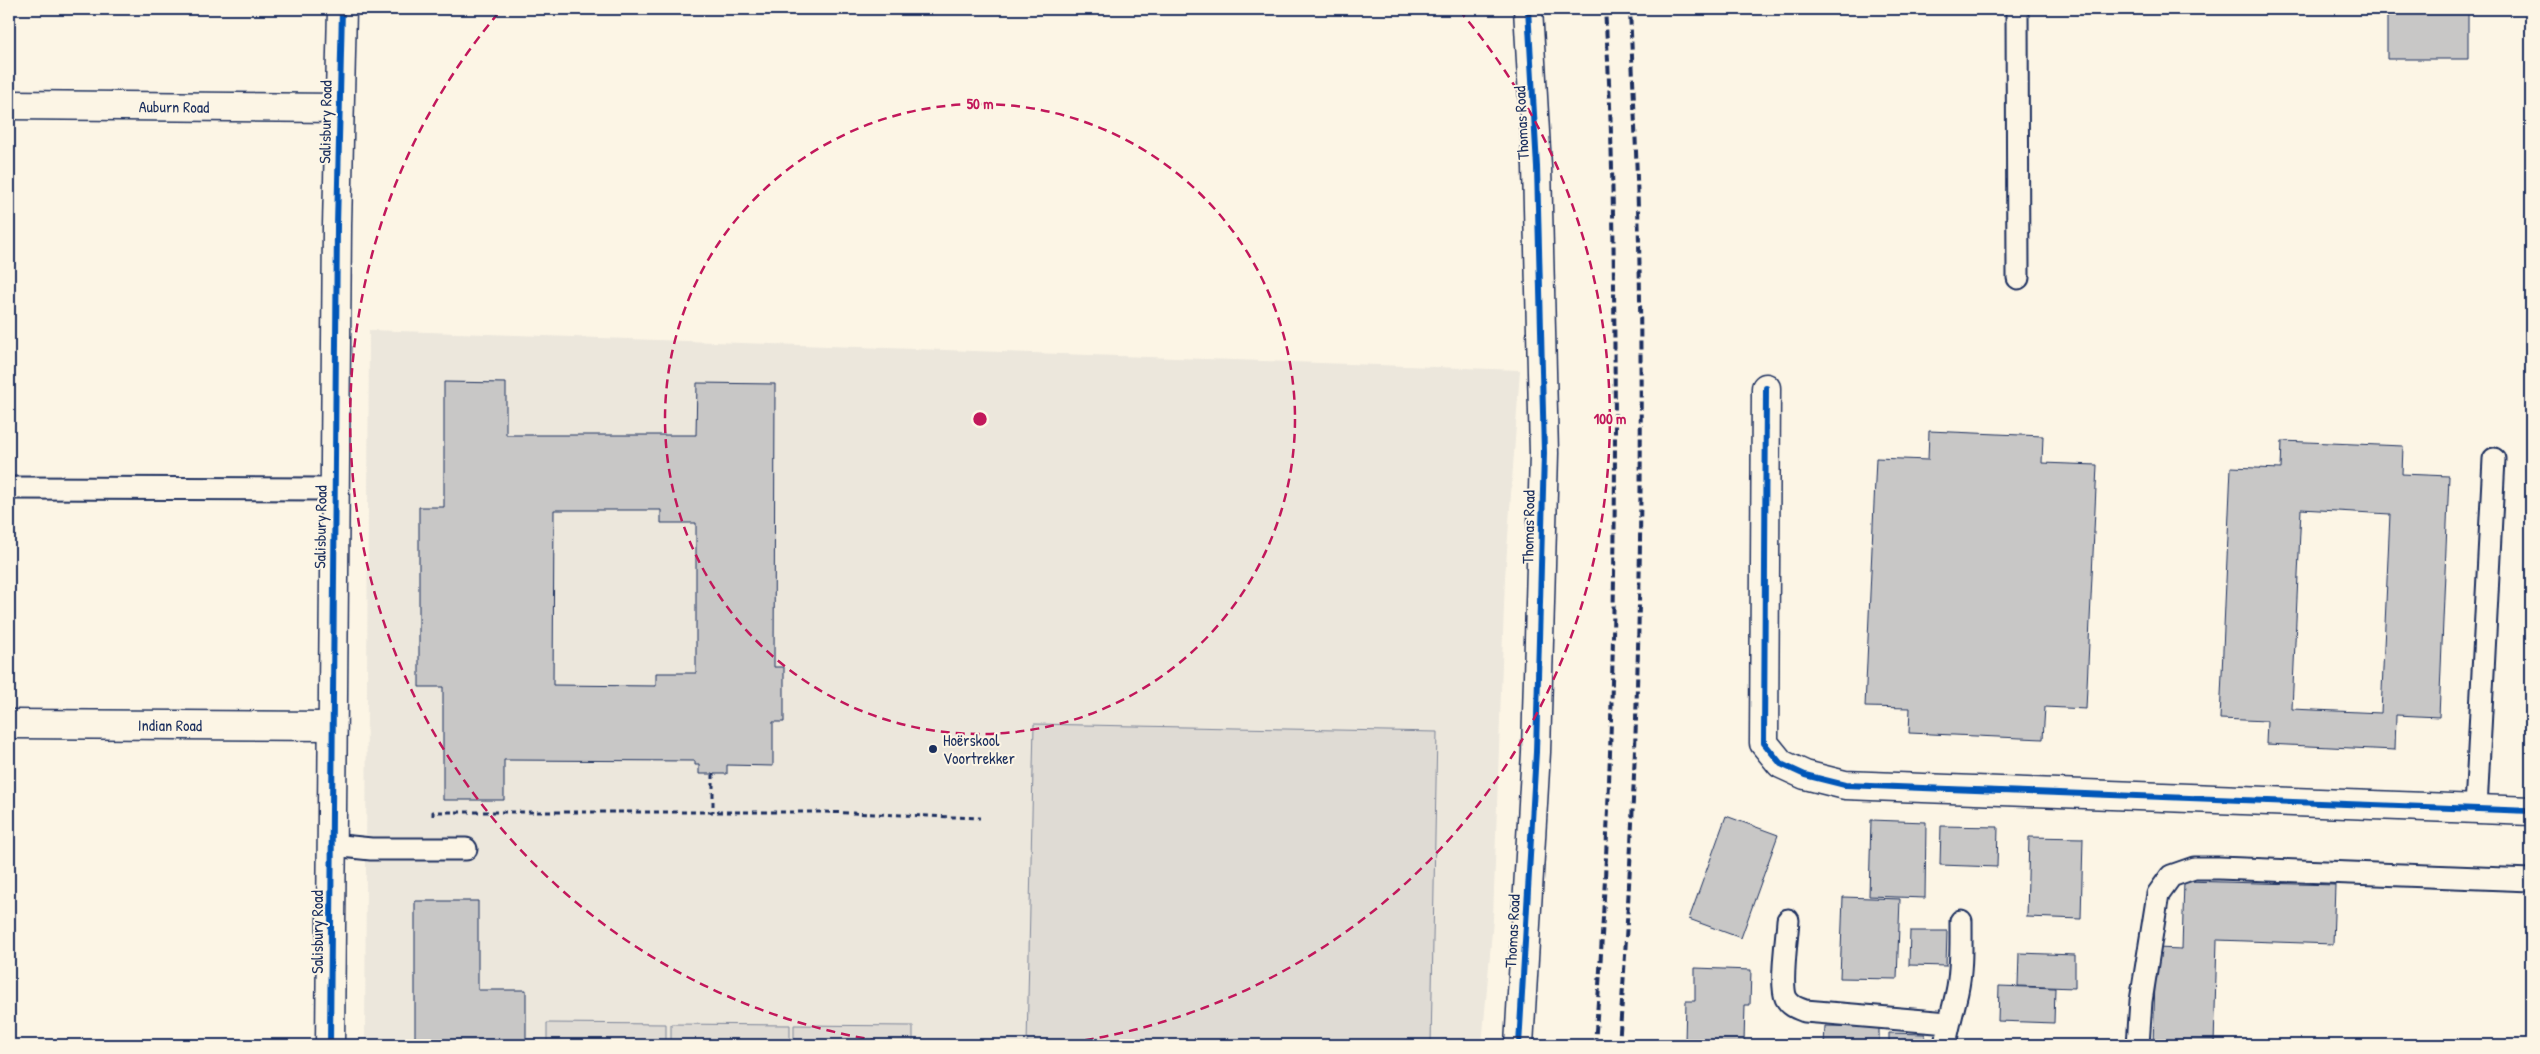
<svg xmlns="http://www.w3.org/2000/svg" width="2540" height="1054" viewBox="0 0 2540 1054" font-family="'Patrick Hand',sans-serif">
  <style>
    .built { fill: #ece7dc }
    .green { fill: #dfdbd4; stroke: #7d8599 }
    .building { fill: #c8c7c6; stroke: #1b2f5e; fill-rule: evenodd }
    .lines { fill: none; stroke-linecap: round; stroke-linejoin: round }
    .lane-casing { stroke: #1b2f5e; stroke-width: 25 }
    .street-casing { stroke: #1b2f5e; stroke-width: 31 }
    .path { stroke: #1b2f5e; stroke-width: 3; stroke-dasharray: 5 4; stroke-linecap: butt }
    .lane { stroke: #fcf5e5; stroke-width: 21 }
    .street { stroke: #fcf5e5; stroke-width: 28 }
    .rail { stroke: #1b2f5e; stroke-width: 4; stroke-dasharray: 8 4; stroke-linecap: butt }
    .cycleway-casing { stroke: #fcf5e5; stroke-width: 9 }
    .cycleway { stroke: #0057b8; stroke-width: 6 }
    .ring { fill: none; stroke: #c2185b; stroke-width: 2.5; stroke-dasharray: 9 6 }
    .poi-dot { fill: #1b2f5e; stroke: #fcf5e5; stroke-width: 2 }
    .labels { text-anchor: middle; stroke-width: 4; stroke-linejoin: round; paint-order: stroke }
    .street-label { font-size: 16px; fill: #1b2f5e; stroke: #fcf5e5 }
    .poi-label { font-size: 16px; fill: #1b2f5e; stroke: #fcf5e5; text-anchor: start }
    .centre { fill: #c2185b; stroke: #fcf5e5; stroke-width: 2.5 }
    .ring-label { font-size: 15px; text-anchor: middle; font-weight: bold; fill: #c2185b; stroke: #fcf5e5; stroke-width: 4; stroke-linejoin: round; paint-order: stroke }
  </style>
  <rect width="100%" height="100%" fill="#fcf5e5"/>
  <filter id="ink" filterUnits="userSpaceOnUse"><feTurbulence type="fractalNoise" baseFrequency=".02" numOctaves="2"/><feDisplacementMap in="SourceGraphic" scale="10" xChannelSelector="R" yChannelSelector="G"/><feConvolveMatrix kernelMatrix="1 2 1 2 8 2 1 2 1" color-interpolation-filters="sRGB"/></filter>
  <g filter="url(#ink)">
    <path class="built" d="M369,330L1520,370L1505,578L1493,920L1482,1045H365Z"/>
    <path class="green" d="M1034,724L1437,732L1431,1045H1027Z
      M547,1023L666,1024V1045H547Z
      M671,1024L790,1025V1045H671Z
      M794,1025L913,1026V1045H794Z"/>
    <path class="building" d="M2387,9H2468V59H2387Z
      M444,382L506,383V435H696L697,383L775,384L774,667H784V722H773V766L727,765V774H699V765H695V761L504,760V800H443V687H419V507H444ZM554,510H661V523H696V673H656V686L553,685Z
      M1929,431L2043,436L2042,463L2097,465L2086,709L2045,707L2043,739L1909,733L1910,708L1865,707L1876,458L1928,460Z
      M2282,441L2403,446L2402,474L2449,476L2439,717L2396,715L2395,750L2266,744L2267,721L2220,719L2231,467L2281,469ZM2301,509L2390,514L2381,713L2292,709Z
      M1726,816L1778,835L1741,938L1689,919Z
      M1871,820L1926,822L1925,898L1869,896Z
      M1941,826L1998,827L1997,867L1940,865Z
      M2029,837L2083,838L2081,919L2027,917Z
      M2184,881L2335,885L2333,944L2217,940L2214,1045H2153L2156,948L2182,949Z
      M1843,897L1900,899L1897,979L1840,978Z
      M415,901H478V990H526V1045H415Z
      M1910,931H1947L1946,966L1909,965Z
      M2019,953L2075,955V988L2018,986Z
      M1695,968L1751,970L1750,1005H1745L1744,1042H1749V1045H1693V1042H1685L1686,1001H1695Z
      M1999,986L2055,988L2054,1023L1998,1021Z
      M1825,1026L1879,1027V1045H1824Z
      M1889,1033L1925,1034V1045H1889Z"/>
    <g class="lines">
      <defs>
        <path id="lane" d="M2017,9L2018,278
          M9,488L334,489
          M2476,808L2494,459
          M332,845L371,849H466
          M1788,920C1787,937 1780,985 1786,998C1790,1006 1797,1008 1805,1011L1948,1023
          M1945,1045C1948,1027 1953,1010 1957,992C1962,969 1961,944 1961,921
          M2138,1045L2141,1001L2158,894L2171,876L2194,868H2219L2531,880"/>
        <g id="street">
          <path id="s1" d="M9,105L339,108"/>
          <path d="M1766,388L1764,743L1781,764L1805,775L1845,785L2531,811"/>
          <path id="s2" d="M9,724L332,726"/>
          <path d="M330,1045L337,226L342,9"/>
          <path d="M1519,1045L1536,752L1544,453L1537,167L1528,9"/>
        </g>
      </defs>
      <use href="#lane" class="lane-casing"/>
      <use href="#street" class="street-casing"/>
      <path class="path" d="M713,774V812
        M433,816V812H823L980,818"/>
      <use href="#lane" class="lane"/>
      <use href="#street" class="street"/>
      <path class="rail" d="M1595,1045C1610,837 1615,629 1615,420C1614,283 1614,146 1605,9
        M1619,1045C1637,797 1643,549 1640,300C1639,203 1634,106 1630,9"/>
      <defs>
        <path id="cycleway" d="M1766,388L1764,743L1781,764L1805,775L1845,785L2531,811
          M330,1045L337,226L342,9
          M1519,1045L1536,752L1544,453L1537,167L1528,9"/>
      </defs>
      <use href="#cycleway" class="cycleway-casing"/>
      <use href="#cycleway" class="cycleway"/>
    </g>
  </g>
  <g class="ring">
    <circle cx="980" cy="419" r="315"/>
    <path d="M909 1045A630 630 0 0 1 501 10M1459 10A630 630 0 0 1 1051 1045"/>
  </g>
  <circle class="poi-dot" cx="933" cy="749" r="5"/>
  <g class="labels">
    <g class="street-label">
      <text dy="6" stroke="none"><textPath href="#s1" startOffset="165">Auburn Road</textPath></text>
      <text transform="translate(325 122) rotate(-89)" y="6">Salisbury Road</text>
      <text transform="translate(1521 123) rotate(-93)" y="6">Thomas Road</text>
      <text transform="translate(320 527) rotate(-89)" y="6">Salisbury Road</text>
      <text transform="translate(1528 527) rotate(-89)" y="6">Thomas Road</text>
      <text dy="6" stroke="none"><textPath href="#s2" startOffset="161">Indian Road</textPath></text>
      <text transform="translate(1512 931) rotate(-87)" y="6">Thomas Road</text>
      <text transform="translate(317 932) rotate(-90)" y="6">Salisbury Road</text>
    </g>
    <g class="poi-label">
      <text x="943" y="746">Hoërskool<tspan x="943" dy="18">Voortrekker</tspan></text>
    </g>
  </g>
  <circle cx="980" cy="419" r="8" class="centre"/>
  <g class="ring-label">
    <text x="980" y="109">50 m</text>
    <text x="1610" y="424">100 m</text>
  </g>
  <rect width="2540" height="1054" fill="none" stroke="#fcf5e5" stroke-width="30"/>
  <rect x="15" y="15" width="2510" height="1024" fill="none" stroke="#1b2f5e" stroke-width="2" filter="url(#ink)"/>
</svg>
